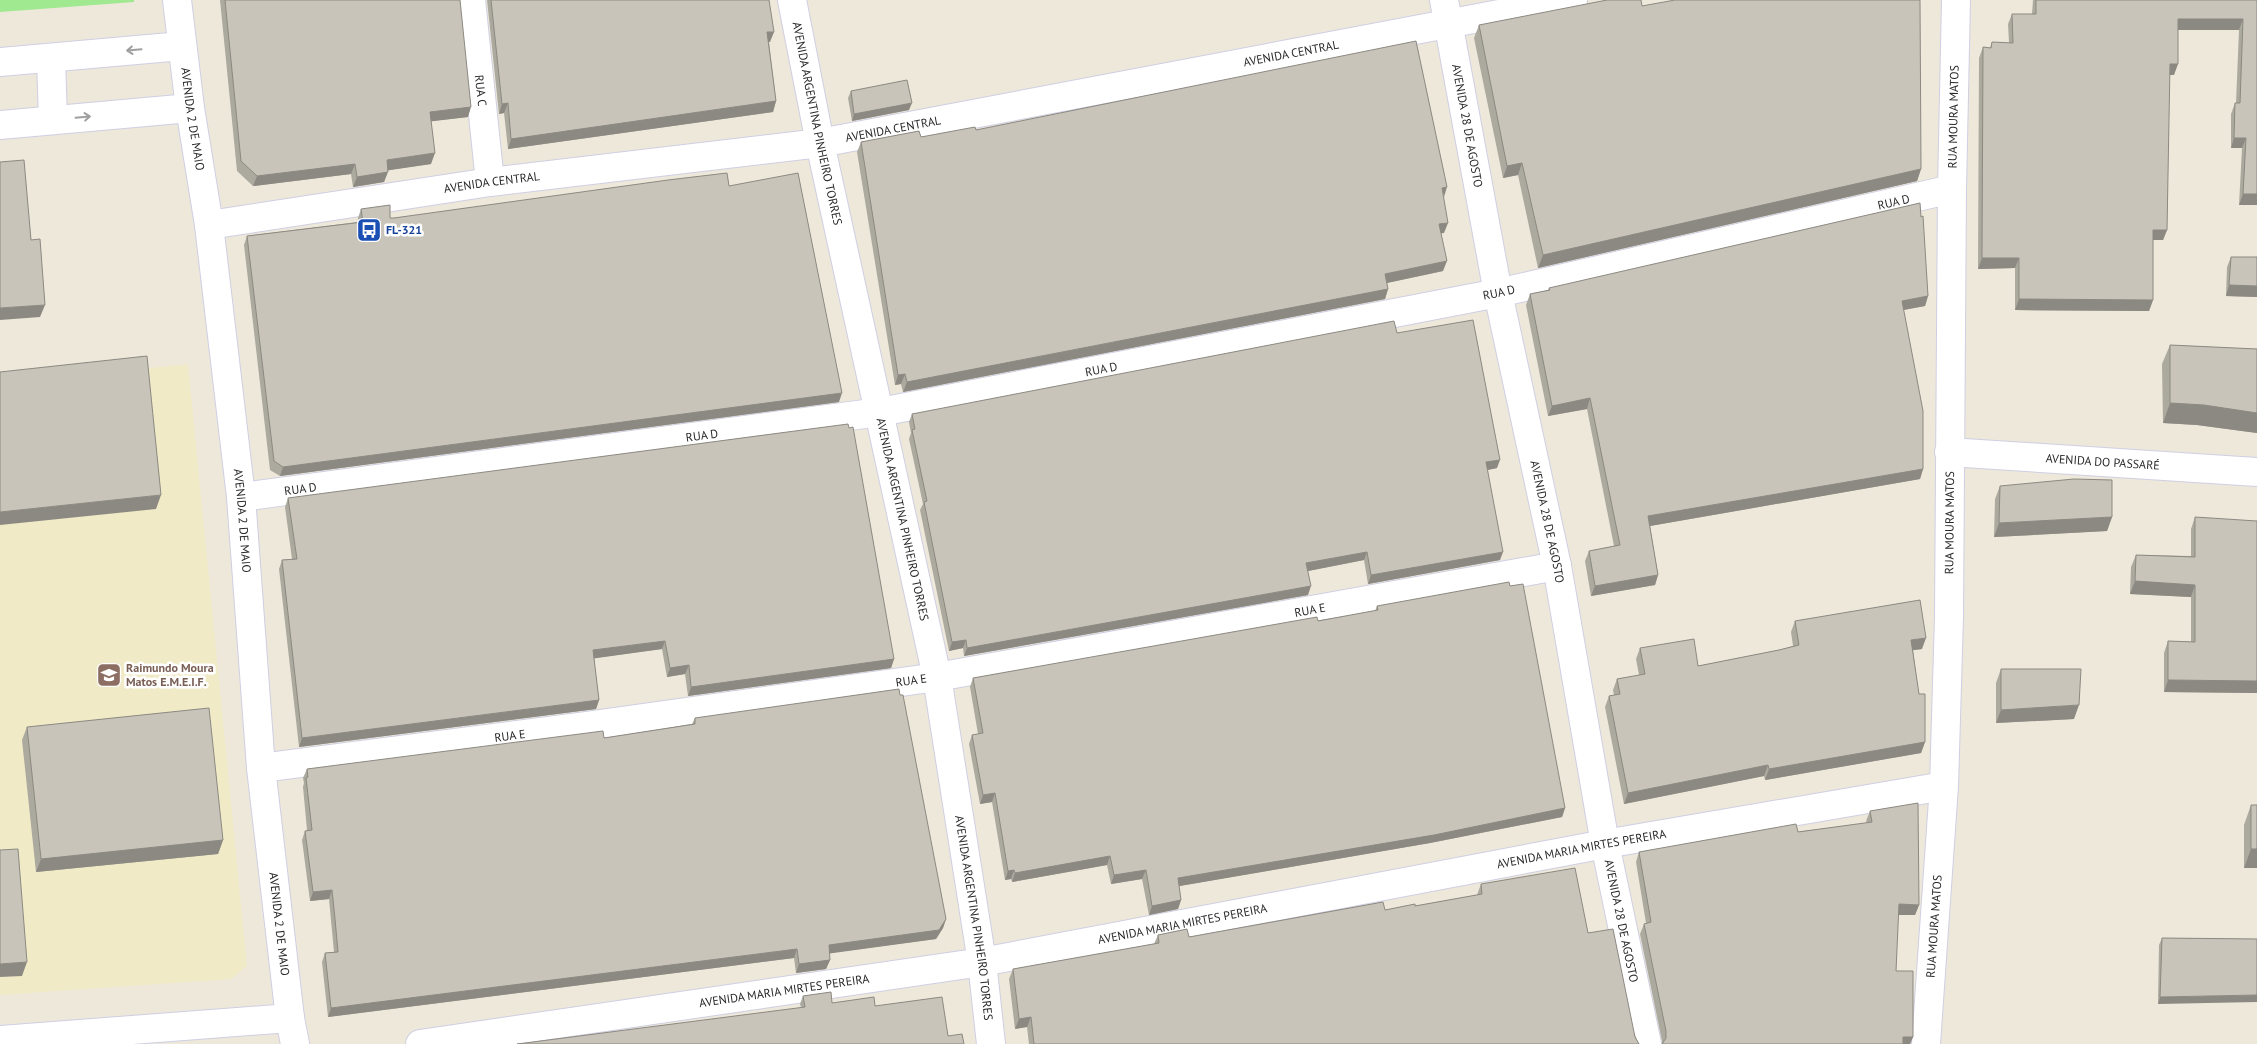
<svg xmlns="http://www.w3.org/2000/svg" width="2257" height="1044" viewBox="0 0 2257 1044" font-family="'PT Sans',sans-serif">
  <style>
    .education { fill: #f0eac7 }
    .green { fill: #a0e991 }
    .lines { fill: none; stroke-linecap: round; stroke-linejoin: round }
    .minor-casing { stroke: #cfcfe4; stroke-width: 30 }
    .minor { stroke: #fff; stroke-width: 28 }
    .wall { fill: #aca99f }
    .shaded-wall { fill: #8c8982 }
    .building { fill: #c8c4b9; stroke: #8c8982 }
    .oneway { stroke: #9f9f9f }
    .labels { text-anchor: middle; stroke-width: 5; stroke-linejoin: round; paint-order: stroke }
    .street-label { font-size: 12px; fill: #292929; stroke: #fff }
    .transit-label { font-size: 12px; font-weight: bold; fill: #164399; stroke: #fff; text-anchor: start }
    .education-label { font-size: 12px; font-weight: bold; fill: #785e54; stroke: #fff; text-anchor: start }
  </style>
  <rect width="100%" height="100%" fill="#ede8da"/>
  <path class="education" d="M188,364L247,966L231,979L0,995V384Z"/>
  <path class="green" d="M0,0H134V2L0,12Z"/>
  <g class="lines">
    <defs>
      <g id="minor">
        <path id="s1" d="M177,0L190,108L209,225L241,497L261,768L290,1018L295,1044"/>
        <path id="s2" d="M471,0L490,182"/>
        <path id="s3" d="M792,0L820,143L937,677L982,962L991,1044"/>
        <path id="s4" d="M1444,0L1498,293L1557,566L1605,844L1647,1044"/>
        <path d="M51,58L53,120"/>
        <path d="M0,62L182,46"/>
        <path d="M0,125L190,108"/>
        <path id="s5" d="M209,225L490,182L820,143L1573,0"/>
        <path id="s6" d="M1949,452L2257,472"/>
        <path id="s7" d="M241,497L880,412L1498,293L1952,189"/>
        <path id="s8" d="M261,768L587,726L937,677L1557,566"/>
        <path d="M0,1040L290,1018"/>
        <path id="s9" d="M420,1044L982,962L1605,844L1944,786"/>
        <path id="s10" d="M1926,1044L1944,786L1949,616L1952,189L1956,0"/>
      </g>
    </defs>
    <use href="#minor" class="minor-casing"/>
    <use href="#minor" class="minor"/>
  </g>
  <path class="wall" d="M220,0H460L468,117L431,121V164L388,170L384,182L353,187L351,174L253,186L237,171Z
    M487,0H769L770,42H769L776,101L773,112L508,149L504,113L499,114Z
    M2033,0H2257V205H2239L2242,148H2231V114L2235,103H2236L2239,30H2178L2174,75H2169L2167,230L2163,240H2153V300L2149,311L2015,310V268L1978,269L1979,58L1983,47L1990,48L1992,42L2009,43L2008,24L2012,14H2032Z
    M1642,6L1921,169L1917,181L1538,268L1518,175L1503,178L1474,38L1479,25Z
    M851,91L909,110L852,121L848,98Z
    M976,130L1443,197L1444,233H1441L1443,271L1387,283L1388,289L1385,299L903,392L901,384L895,385L857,152L861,142L921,137Z
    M729,186L839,402L280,476L270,470L244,245L247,236L358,222V218L361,209L390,218H394Z
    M1921,217L1928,296L1925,306L1903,310L1923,469L1920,479L1650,526L1658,575L1655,585L1591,596L1585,561L1589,551L1614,546L1587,409L1548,416L1526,305L1530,294L1548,290L1549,288Z
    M2231,257H2257V297L2226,296L2227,267Z
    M1397,333L1497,468L1487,470L1500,560L1368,584L1364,560L1308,571V595L964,656L963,648L949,651L920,510L923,504L909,439L911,433L909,422L912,414Z
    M2170,345L2257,349V433L2197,425L2163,423L2162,364Z
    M2000,486L2112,517L2107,531L1994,537L1995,499Z
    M288,498L894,659L891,668L688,696L685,674L667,677L662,649L594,658L599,700L596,709L299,747L279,569L282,560L292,559L285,507Z
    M2195,517L2257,693L2164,692V653L2168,641L2191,642V597L2130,594L2131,567L2136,555L2191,556V529Z
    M1377,606L1565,808L1562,817L1430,843L1179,886L1181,900L1178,909L1149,915L1142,879L1111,884L1107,865L1012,882L1011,879L1005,880L992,802L980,804L969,744L972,735L978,734L970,687L973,678L1375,611Z
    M1795,621L1922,649L1913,650L1925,742L1921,753L1765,780L1764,776L1624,804L1605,707L1609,696L1614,695L1613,690L1617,679L1639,675L1636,659L1640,648L1698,666L1779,650L1793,646L1791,632Z
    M2001,669L2074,719L1996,723V683Z
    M695,718L946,919L943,928L936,939L829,953L830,960L826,969L796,973L794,958L328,1017L322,962L325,953L334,952L329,899L310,901L302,840L305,831L307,830L303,787L304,783L303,778L307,769L604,738L692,724Z
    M27,727L223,840L218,854L36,872L22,740Z
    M2251,805H2257V868H2244V825Z
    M1870,811L1919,905L1915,915H1898L1896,971L1913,1037L1910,1044H1662V1041L1640,934L1644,924L1646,923L1636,862L1639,852L1867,823L1866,821Z
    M1481,884L1588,933L1639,1044H1029L1027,1027L1015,1029L1009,979L1013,969L1154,944L1158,935L1189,937L1385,910L1415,906L1477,895Z
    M2162,938L2257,939L2158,1004L2159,945Z
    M803,996L832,1003L875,1006L948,1036L801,1007L800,1004Z"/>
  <path class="shaded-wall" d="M2178,19H2243L2239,30H2174Z
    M767,32H774L770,42H764Z
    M2170,64H2178L2174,75H2166Z
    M776,101L773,112L508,149L511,139Z
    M508,103L504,113L499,114L502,104Z
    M912,103L909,110L852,121L854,114Z
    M471,107L468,117L426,122L430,112Z
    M2234,138H2246L2242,148H2231Z
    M435,153L431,164L384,171L387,160Z
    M1522,163L1518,175L1503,178L1507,166Z
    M355,164L351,174L253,186L257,176Z
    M1921,169L1917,181L1538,268L1543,255Z
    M388,172L384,182L353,187L357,177Z
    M1447,187L1444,197L1442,188Z
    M2243,194H2257V205H2239Z
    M1448,223L1444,233L1436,234L1439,224Z
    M2153,230H2167L2163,240H2149Z
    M1982,258H2019L2015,268L1978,269Z
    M1447,261L1443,271L1382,284L1385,274Z
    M2229,285L2257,286V297L2226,296Z
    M1388,289L1385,299L903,392L907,382Z
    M1928,296L1925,306L1898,311L1902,301Z
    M2019,299L2153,300L2149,311L2015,310Z
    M45,305L40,317L0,320V308Z
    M905,374L901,384L895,385L898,375Z
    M842,393L839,402L280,476L283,467Z
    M1590,398L1587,409L1548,416L1552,406Z
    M2170,403L2204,405L2257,413V433L2197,425L2163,423Z
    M1500,460L1497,468L1483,471L1486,462Z
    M1923,469L1920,479L1644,527L1648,516Z
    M161,495L156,509L0,525V512Z
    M2112,517L2107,531L1994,537L1999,523Z
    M1367,552L1364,560L1303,572L1306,563Z
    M1503,552L1500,560L1368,584L1371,575Z
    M1658,575L1655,585L1591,596L1595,586Z
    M2135,581L2195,585L2191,597L2130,594Z
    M1311,586L1308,595L964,656L967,648Z
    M1926,638L1922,649L1907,651L1911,640Z
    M966,640L963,648L949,651L952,642Z
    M665,641L662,649L590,659L593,650Z
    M894,659L891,668L688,696L691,687Z
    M689,665L685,674L667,677L670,668Z
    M2168,680L2257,681V693L2164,692Z
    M599,700L596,709L299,747L302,738Z
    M2079,705L2074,719L1996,723L2001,710Z
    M1925,742L1921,753L1765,780L1769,769Z
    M1768,765L1764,776L1624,804L1628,793Z
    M995,793L992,802L980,804L983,795Z
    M1565,808L1562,817L1430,843L1174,887L1178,878Z
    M223,840L218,854L36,872L41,859Z
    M2251,849H2257V868H2244Z
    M1110,856L1107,865L1012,882L1015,873Z
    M1014,870L1011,879L1005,880L1008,871Z
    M1146,870L1142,879L1111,884L1114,875Z
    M332,890L329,899L310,901L313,892Z
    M1181,900L1178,909L1149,915L1152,906Z
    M1899,904L1919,905L1915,915H1895Z
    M946,919L943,928L936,939L826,954L829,945Z
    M797,949L794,958L328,1017L331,1008Z
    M830,960L826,969L796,973L799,964Z
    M27,962L22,976L0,977V964Z
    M2257,995V1002L2158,1004L2160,997Z
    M1031,1017L1027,1027L1015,1029L1019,1019Z
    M1903,1037H1913L1910,1044H1901Z"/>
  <path class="building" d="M225,0H460L471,107L430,112L435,153L387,160L388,172L357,177L355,164L257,176L241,161Z
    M491,0H769L774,32H767L776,101L511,139L508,103L502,104Z
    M1607,0H1641L1642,6L1675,0H1920L1921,169L1543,255L1522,163L1507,166L1479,25Z
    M2036,0H2257V194H2243L2246,138H2234L2235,103H2240L2243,19H2178V64H2170L2167,230H2153V300L2019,299V258H1982L1983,47L1991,48L1992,42L2013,43L2012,14H2036Z
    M1416,41L1447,187L1442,188L1448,223L1439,224L1447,261L1385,274L1388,289L907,382L905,374L898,375L861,142L919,131L921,137L975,127L976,130Z
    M907,80L912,103L854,114L851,91Z
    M24,160L31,240L40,239L45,305L0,308V162Z
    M727,173L729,186L798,173L842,393L283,467L274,461L247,236L363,222L361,209L390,205V218H394L668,180Z
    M1920,203L1921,217L1923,216L1928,296L1902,301L1923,411V469L1648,516L1658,575L1595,586L1589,551L1620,545L1590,398L1552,406L1530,294L1550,290L1549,288Z
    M2231,257H2257V286L2229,285Z
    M1473,320L1500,460L1486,462L1503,552L1371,575L1367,552L1306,563L1311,586L967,648L966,640L952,642L924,502L927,501L912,430L915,429L912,414L1394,321L1397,333Z
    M2170,345L2257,349V413L2204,405L2170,403Z
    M147,356L161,495L0,512V372Z
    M848,424L849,428L853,427L894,659L691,687L689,665L670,668L665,641L593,650L599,700L302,738L282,560L297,559L288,498Z
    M2074,479L2112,480V517L1999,523L2000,486Z
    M2195,517L2257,521V681L2168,680V641L2195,642V585L2135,581L2136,555L2195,557Z
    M1509,582L1510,586L1523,584L1565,808L1434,835L1178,878L1181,900L1152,906L1146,870L1114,875L1110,856L1015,873L1014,870L1008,871L995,793L983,795L972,735L983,733L973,678L1317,617L1318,621L1378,610L1377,606Z
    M1920,600L1926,638L1911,640L1919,694H1925V742L1769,769L1768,765L1628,793L1609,696L1620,694L1617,679L1645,674L1640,648L1694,639L1698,666L1779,650L1799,645L1795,621Z
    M2001,669H2081L2079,705L2001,710Z
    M899,689L900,695H903L946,919L939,930L829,945L830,960L799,964L797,949L331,1008L325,953L338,952L335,919L332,890L313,892L305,831L312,830L306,778L308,777L307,769L603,731L604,738L695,724V718Z
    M209,708L223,840L41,859L27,727Z
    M1918,803L1919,905L1899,904L1896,971H1913V1037H1903V1044H1662L1666,1038V1031L1644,924L1651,922L1639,852L1796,824L1798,832L1872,822L1870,811Z
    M2251,805H2257V849H2251Z
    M18,849L27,962L0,964V850Z
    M1575,868L1588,933L1613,929L1635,1037L1639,1044H1034L1031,1017L1019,1019L1013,969L1159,943L1158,935L1187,929L1189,937L1383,902L1385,910L1415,904V906L1482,894L1481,884Z
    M2162,938L2257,939V995L2160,997Z
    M831,992L832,1003L874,997L875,1006L942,997L948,1036L962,1034L964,1044H517L805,1007L803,996Z"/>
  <defs><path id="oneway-shaft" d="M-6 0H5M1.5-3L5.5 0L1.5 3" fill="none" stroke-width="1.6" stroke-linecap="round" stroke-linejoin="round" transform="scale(1.25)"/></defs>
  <g class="oneway">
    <use href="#oneway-shaft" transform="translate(134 50) rotate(175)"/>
    <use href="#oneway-shaft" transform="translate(83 117) rotate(-5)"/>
  </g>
  <defs>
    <symbol id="bus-square" viewBox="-11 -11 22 22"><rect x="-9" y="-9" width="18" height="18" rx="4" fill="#1a4fb4" stroke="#fff"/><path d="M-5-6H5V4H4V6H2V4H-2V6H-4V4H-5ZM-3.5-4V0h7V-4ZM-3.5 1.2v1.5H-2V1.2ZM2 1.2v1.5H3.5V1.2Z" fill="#fff"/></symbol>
    <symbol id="school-square" viewBox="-11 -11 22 22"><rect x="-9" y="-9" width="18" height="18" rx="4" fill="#8d6e63" stroke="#fff"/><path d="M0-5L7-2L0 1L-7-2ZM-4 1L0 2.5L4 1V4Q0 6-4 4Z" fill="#fff"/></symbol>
  </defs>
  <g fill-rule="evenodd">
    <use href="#bus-square" x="355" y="216" width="28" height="28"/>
    <use href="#school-square" x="95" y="661" width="28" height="28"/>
  </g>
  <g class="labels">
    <g class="street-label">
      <text dy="4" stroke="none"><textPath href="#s5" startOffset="1096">AVENIDA CENTRAL</textPath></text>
      <text dy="4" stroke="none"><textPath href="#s2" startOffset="91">RUA C</textPath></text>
      <text dy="4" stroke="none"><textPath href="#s10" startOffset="928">RUA MOURA MATOS</textPath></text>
      <text dy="4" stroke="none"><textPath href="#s1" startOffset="120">AVENIDA 2 DE MAIO</textPath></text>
      <text dy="4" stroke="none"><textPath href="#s3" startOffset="126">AVENIDA ARGENTINA PINHEIRO TORRES</textPath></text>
      <text dy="4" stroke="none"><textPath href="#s4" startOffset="128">AVENIDA 28 DE AGOSTO</textPath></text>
      <text dy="4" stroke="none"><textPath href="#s5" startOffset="691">AVENIDA CENTRAL</textPath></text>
      <text dy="4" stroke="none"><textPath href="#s5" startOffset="286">AVENIDA CENTRAL</textPath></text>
      <text dy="4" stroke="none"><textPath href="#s7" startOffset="1680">RUA D</textPath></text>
      <text dy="4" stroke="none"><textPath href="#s7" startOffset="1275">RUA D</textPath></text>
      <text dy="4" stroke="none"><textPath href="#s7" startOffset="870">RUA D</textPath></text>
      <text dy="4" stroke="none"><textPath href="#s7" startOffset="465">RUA D</textPath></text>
      <text dy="4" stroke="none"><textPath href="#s6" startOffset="154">AVENIDA DO PASSARÉ</textPath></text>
      <text dy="4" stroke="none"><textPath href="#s7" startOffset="60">RUA D</textPath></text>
      <text dy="4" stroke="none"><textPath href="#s3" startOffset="531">AVENIDA ARGENTINA PINHEIRO TORRES</textPath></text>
      <text dy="4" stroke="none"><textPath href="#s1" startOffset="525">AVENIDA 2 DE MAIO</textPath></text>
      <text dy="4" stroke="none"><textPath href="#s4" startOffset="532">AVENIDA 28 DE AGOSTO</textPath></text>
      <text dy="4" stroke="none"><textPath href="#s10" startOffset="522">RUA MOURA MATOS</textPath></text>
      <text dy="4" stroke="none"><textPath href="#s8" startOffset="1061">RUA E</textPath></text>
      <text dy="4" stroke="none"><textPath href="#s8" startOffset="656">RUA E</textPath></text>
      <text dy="4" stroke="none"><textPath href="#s8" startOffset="251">RUA E</textPath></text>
      <text dy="4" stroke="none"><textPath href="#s9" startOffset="1178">AVENIDA MARIA MIRTES PEREIRA</textPath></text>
      <text dy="4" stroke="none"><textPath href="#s3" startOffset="936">AVENIDA ARGENTINA PINHEIRO TORRES</textPath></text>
      <text dy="4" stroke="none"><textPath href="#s4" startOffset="938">AVENIDA 28 DE AGOSTO</textPath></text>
      <text dy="4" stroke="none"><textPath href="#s9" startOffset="772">AVENIDA MARIA MIRTES PEREIRA</textPath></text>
      <text dy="4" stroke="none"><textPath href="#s1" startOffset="930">AVENIDA 2 DE MAIO</textPath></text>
      <text dy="4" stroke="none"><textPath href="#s10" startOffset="118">RUA MOURA MATOS</textPath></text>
      <text dy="4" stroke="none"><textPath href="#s9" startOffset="368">AVENIDA MARIA MIRTES PEREIRA</textPath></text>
    </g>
    <g class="transit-label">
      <text x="386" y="234">FL-321</text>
    </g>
    <g class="education-label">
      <text x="126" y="672">Raimundo Moura<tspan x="126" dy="14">Matos E.M.E.I.F.</tspan></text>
    </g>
  </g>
</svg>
